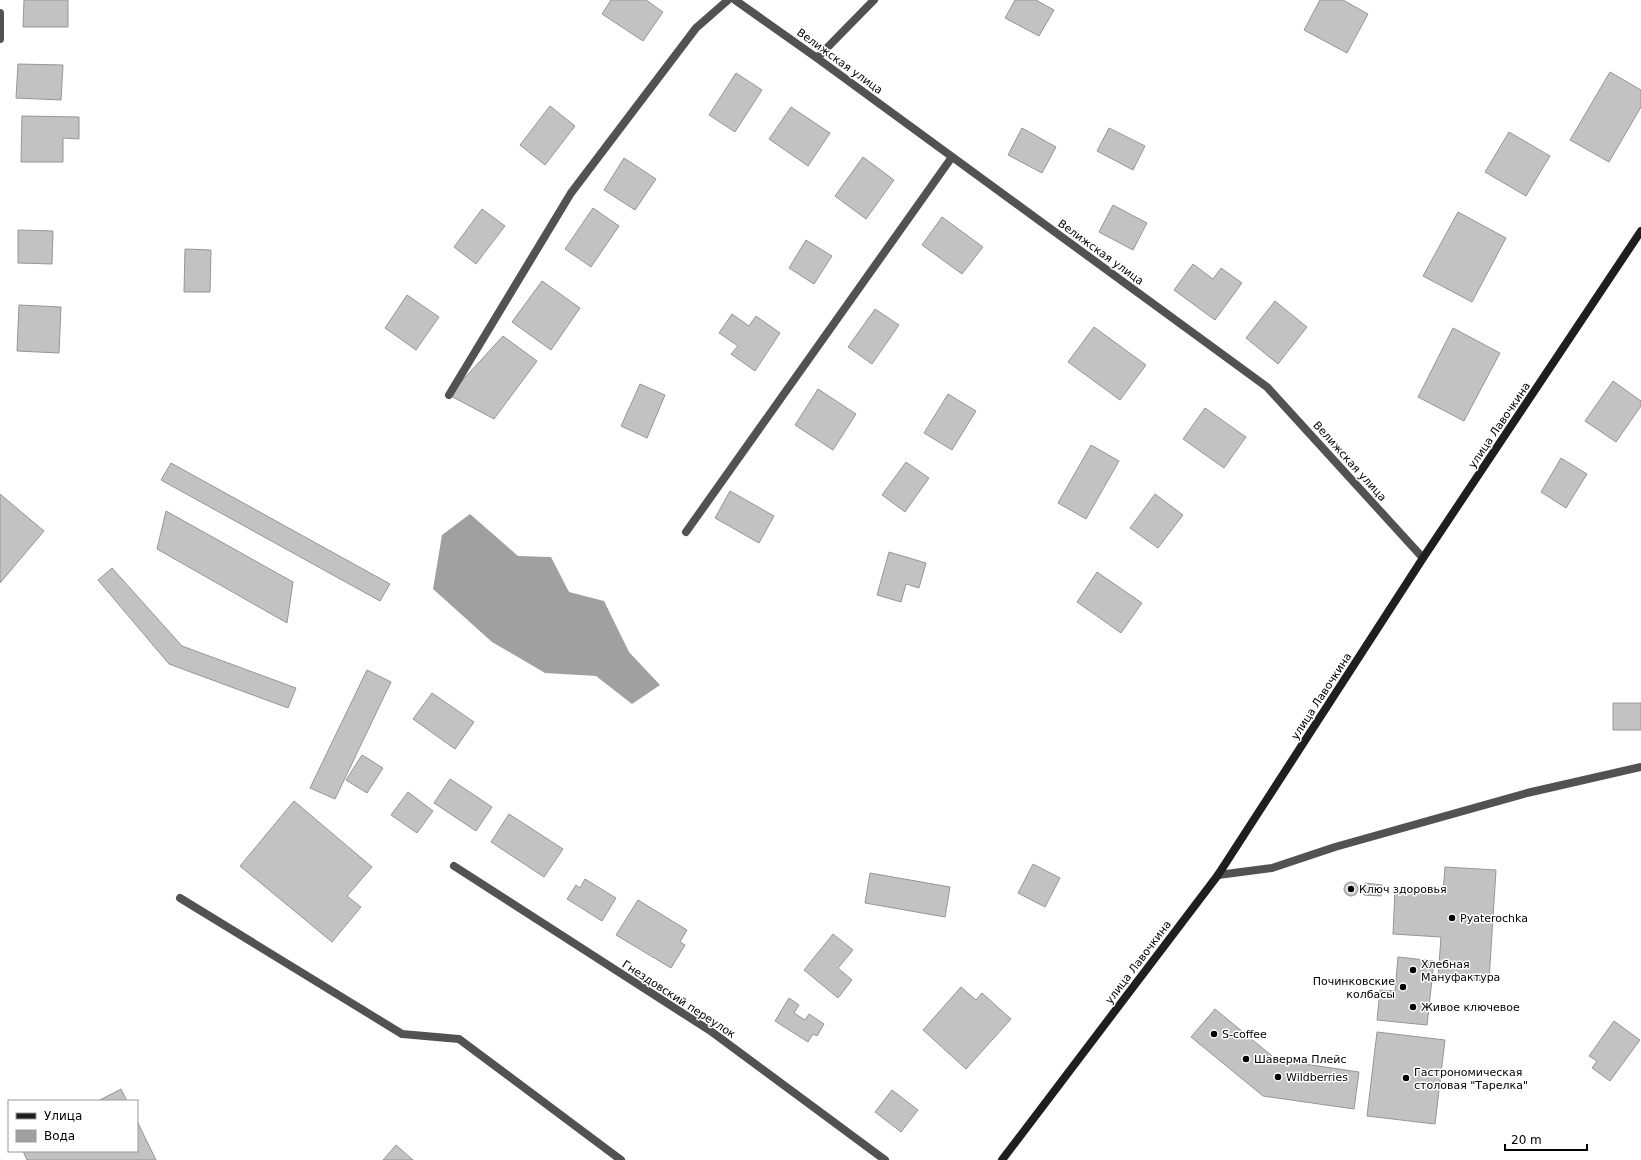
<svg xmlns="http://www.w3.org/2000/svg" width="1641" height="1160" viewBox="0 0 1641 1160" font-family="'DejaVu Sans',sans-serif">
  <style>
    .water { fill: #a0a0a0 }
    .building { fill: #c2c2c2; stroke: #969696 }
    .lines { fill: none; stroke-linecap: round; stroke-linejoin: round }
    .service { stroke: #525252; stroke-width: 8 }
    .minor { stroke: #525252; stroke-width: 8 }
    .secondary { stroke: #1f1f1f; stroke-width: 8 }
    .poi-dot { fill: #000; stroke: #fff; stroke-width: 1.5 }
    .labels { text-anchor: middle; stroke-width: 3; stroke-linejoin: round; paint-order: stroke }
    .street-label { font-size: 11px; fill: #000; stroke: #fff }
    .poi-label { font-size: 11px; fill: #000; stroke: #fff; text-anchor: start }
  </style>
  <rect width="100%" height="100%" fill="#fff"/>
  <path class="water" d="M470,514L518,556L551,557L569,592L604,601L629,652L660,685L632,704L596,676L545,673L492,642L433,589L442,535Z"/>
  <path class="building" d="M24,0H68V27H23Z
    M611,0H646L663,12L643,41L602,14Z
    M1015,0H1036L1054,10L1039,36L1005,18Z
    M1320,0H1343L1368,14L1347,53L1304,30Z
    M18,64L63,65L61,100L16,98Z
    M1610,72L1641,90V107L1609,162L1570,140Z
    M736,73L762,90L735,132L709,115Z
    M550,106L575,126L545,165L520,145Z
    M791,107L830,133L808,166L769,139Z
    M22,116L79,117V139L63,138V162H21Z
    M1022,128L1056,147L1042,173L1008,155Z
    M1109,128L1145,146L1133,170L1097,151Z
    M1509,132L1550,156L1526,196L1485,172Z
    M863,157L894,180L866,219L835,196Z
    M624,158L656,179L635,210L604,190Z
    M1113,205L1147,223L1133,250L1099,232Z
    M593,208L619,226L591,267L565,249Z
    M482,209L505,226L476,264L454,247Z
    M1458,212L1506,238L1472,302L1423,276Z
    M942,217L983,247L962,274L922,245Z
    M18,230L53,231L52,264L18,263Z
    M806,240L832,256L814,284L789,268Z
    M185,249L211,250L210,292H184Z
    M1193,264L1213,279L1221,268L1242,283L1215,320L1174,290Z
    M542,281L580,308L551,350L512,322Z
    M407,295L439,317L416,350L385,328Z
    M1275,301L1307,327L1278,364L1246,338Z
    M19,305L61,307L59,353L17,351Z
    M875,309L899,325L872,364L848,347Z
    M732,314L749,326L756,316L780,333L755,371L731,354L738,346L719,333Z
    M1094,327L1146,365L1120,400L1068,362Z
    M1453,328L1500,353L1464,421L1418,397Z
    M503,336L537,361L494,419L449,395Z
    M1613,381L1641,401V406L1616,442L1585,421Z
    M640,384L665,395L647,438L621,426Z
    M818,389L856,414L833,450L795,425Z
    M948,394L976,411L952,450L924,433Z
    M1205,408L1246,437L1224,468L1183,439Z
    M1091,445L1119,461L1086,519L1058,503Z
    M1561,458L1587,474L1566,508L1541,492Z
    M906,462L929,478L905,512L882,495Z
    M171,463L390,584L380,601L161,480Z
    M730,491L774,516L759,543L715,518Z
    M0,494L44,531L0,583Z
    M1155,494L1183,515L1158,548L1130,528Z
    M166,511L293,582L287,623L157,549Z
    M889,552L926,563L919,588L906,584L901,602L877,595Z
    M112,568L182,646L296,688L288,708L169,664L98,580Z
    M1097,572L1142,603L1121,633L1077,602Z
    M367,670L391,682L335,799L310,788Z
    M432,693L474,722L455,749L413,719Z
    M1613,703H1641V730H1613Z
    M362,755L383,768L367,793L346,780Z
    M450,779L492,807L476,831L434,803Z
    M408,792L433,811L417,833L391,815Z
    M294,801L372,867L347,896L361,907L332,942L240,866Z
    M509,814L563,849L544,877L491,842Z
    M1033,864L1060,878L1045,907L1018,893Z
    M1445,867L1496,870L1489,981L1438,978L1441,937L1393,934L1395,890L1443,893Z
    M870,873L950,887L945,917L865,903Z
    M585,879L616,898L602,921L567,899L576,885L580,888Z
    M1344 889a7 7 0 1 1 14 0a7 7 0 1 1-14 0Z
    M1365,883L1382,885L1381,896L1364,895Z
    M638,900L687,930L680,942L685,945L671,968L616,935Z
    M833,934L853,950L838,968L852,980L838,998L804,970Z
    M1398,957L1434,961L1427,1025L1377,1020L1380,990L1395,991Z
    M961,987L976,1000L982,993L1011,1019L966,1069L923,1030Z
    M789,998L799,1005L794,1013L805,1020L809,1014L824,1024L817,1036L813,1034L808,1042L775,1021Z
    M1215,1009L1277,1060L1359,1072L1354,1109L1263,1096L1191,1037Z
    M1614,1021L1640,1040L1610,1081L1592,1068L1597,1061L1589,1056Z
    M1377,1032L1445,1040L1435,1124L1367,1116Z
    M121,1089L127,1101H98Z
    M892,1090L918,1110L901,1132L875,1112Z
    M137,1121L156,1160H27L23,1151H137Z
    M396,1145L413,1160H383Z"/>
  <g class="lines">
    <path class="service" d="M1218,875L1272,868L1335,847L1527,793L1641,767
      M180,898L402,1034L459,1039L621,1160"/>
    <path class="minor" d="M735,0L817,58L1267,387L1423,558
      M0,13V39
      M817,58L874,0
      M449,395L571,193L696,28L728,0
      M686,532L952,157
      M454,866L712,1032L885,1160"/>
    <path class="secondary" d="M1002,1160L1218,875L1423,558L1641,231"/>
  </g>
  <g class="poi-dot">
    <circle cx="1351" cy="889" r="4"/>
    <circle cx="1452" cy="918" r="4"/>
    <circle cx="1413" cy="970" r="4"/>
    <circle cx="1403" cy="987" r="4"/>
    <circle cx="1413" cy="1007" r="4"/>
    <circle cx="1214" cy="1034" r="4"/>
    <circle cx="1246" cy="1059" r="4"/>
    <circle cx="1278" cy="1077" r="4"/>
    <circle cx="1406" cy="1078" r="4"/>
  </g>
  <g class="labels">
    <g class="street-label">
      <text transform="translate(840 61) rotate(36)" y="4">Велижская улица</text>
      <text transform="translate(1101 252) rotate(36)" y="4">Велижская улица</text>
      <text transform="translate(1499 425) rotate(-56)" y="4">улица Лавочкина</text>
      <text transform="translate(1350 461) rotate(48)" y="4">Велижская улица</text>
      <text transform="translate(1321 696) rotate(-57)" y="4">улица Лавочкина</text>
      <text transform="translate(1138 962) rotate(-53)" y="4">улица Лавочкина</text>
      <text transform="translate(679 999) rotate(33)" y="4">Гнездовский переулок</text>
    </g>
    <g class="poi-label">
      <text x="1359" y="893">Ключ здоровья</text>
      <text x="1460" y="922">Pyaterochka</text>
      <text x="1421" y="968">Хлебная<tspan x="1421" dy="13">Мануфактура</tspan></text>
      <text x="1395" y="985" text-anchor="end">Починковские<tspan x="1395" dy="13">колбасы</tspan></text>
      <text x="1421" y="1011">Живое ключевое</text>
      <text x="1222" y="1038">S-coffee</text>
      <text x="1254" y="1063">Шаверма Плейс</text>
      <text x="1414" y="1076">Гастрономическая<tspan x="1414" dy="13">столовая "Тарелка"</tspan></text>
      <text x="1286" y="1081">Wildberries</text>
    </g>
  </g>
  <rect x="8" y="1100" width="130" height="52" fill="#ffffff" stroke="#999999"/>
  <rect x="16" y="1113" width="20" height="6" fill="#1f1f1f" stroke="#999999"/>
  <text x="44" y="1120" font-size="12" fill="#000000">Улица</text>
  <rect x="16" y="1130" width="20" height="12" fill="#a0a0a0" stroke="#999999"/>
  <text x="44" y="1140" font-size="12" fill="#000000">Вода</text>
  <path d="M1505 1144v6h82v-6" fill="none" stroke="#000000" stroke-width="2"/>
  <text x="1511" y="1144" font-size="12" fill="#000000" stroke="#ffffff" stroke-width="3" paint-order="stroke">20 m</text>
</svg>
